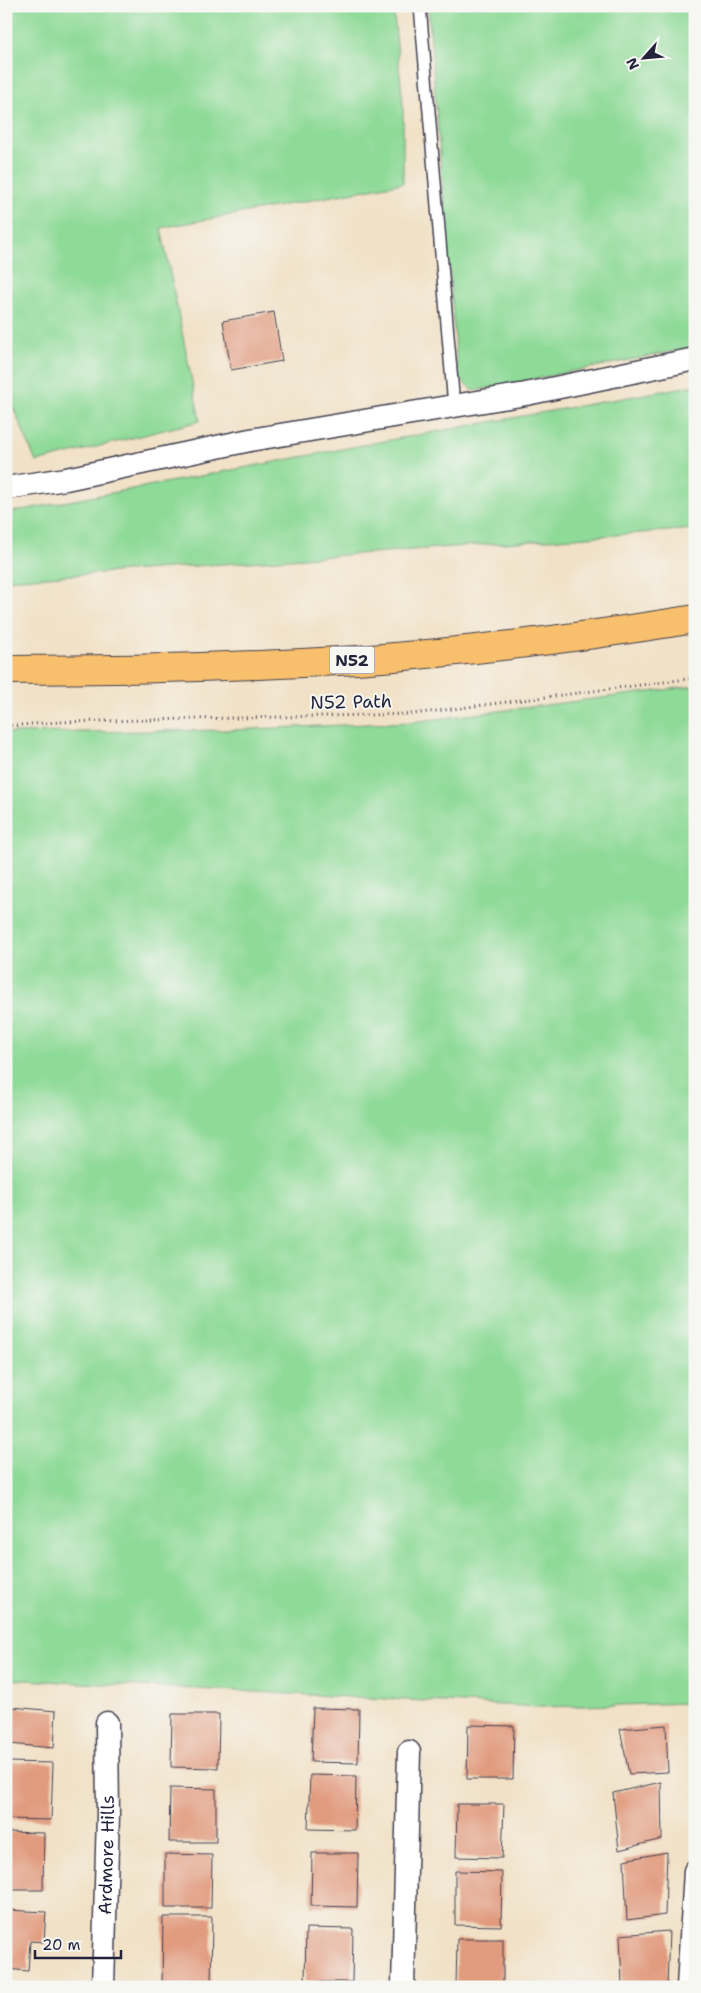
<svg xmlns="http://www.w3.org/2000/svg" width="701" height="1993" viewBox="0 0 701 1993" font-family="'Shantell Sans',sans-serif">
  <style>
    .green { fill: #8eda97; stroke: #587e69 }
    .building { fill: #e19b7f }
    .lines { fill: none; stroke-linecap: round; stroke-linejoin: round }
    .lane-casing { stroke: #413f50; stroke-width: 14 }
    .street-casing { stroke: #413f50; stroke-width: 25 }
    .primary-casing { stroke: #413f50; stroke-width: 30 }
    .path { stroke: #413f50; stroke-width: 3; stroke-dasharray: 1 4; stroke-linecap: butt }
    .lane { stroke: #fff; stroke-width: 11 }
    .street { stroke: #fff; stroke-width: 22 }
    .primary { stroke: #f8bf6c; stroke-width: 28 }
    .labels { text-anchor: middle; stroke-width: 4; stroke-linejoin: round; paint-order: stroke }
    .shield { fill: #f6f6f2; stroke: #626272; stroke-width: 1 }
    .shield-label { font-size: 16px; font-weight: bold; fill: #22223b }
    .street-label { font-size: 18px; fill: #22223b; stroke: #f6f6f2 }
  </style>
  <rect width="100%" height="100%" fill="#f6f6f2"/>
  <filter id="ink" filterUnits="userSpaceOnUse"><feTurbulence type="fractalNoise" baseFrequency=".02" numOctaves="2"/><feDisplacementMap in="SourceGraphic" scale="10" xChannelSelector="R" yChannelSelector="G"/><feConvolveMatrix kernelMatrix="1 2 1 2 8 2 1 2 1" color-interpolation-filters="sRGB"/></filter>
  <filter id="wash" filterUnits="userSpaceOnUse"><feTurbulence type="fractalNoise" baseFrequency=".0096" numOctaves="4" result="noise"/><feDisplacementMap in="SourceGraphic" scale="20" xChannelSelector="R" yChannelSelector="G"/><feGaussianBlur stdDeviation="1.12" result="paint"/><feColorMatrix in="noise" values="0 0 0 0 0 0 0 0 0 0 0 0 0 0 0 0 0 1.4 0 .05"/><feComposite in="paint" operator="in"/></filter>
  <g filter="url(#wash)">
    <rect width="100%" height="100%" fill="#f1e1c6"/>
    <path class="green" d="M6,6H393L403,104V183L161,228L200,421L36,462L6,390Z
      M428,6H695V347L474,391L458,378Z
      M695,385V529L6,580V513L379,442Z
      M695,686V1703L540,1707L6,1679V733L230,730L412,722Z"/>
    <g id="blocks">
      <path class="building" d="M274,312L282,361L231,370L223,321Z
        M12,1707L56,1711L54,1748L9,1744Z
        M313,1708L359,1709L358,1763L311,1762Z
        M172,1714H219L218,1768L171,1767Z
        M468,1725L514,1726L513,1779H467Z
        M666,1725L668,1772L629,1774L620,1729Z
        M7,1762L53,1763L51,1820L6,1819Z
        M310,1775L356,1776L355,1830L308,1829Z
        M661,1782L662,1839L619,1850L613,1793Z
        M170,1788L216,1789V1842H169Z
        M457,1804H504L502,1858L456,1857Z
        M6,1832L44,1833L43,1890H6Z
        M667,1852L665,1915L627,1920L624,1860Z
        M312,1853H358L357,1907L311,1906Z
        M165,1854L212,1855L211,1908H165Z
        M455,1871L502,1872L501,1926L455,1925Z
        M6,1910L46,1912L44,1942L30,1941L28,1971L6,1969Z
        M163,1917H212L211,1987H162Z
        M306,1928L353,1929L352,1982H305Z
        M669,1931L667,1987H622L620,1935Z
        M457,1939H503V1987H456Z"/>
    </g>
  </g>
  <g filter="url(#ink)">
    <use href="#blocks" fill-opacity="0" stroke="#413f50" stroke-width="1"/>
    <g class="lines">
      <defs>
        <path id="lane" d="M420,6L454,406"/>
        <g id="street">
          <path d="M6,488L66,479L250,440L526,394L695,359"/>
          <path id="s1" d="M103,1987L108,1815L107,1723"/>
          <path d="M403,1987L409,1752"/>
          <path d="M688,1987L695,1871"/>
        </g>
        <path id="primary" d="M6,670C123,670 240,667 357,660C470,652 583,637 695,619"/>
      </defs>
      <use href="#lane" class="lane-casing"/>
      <use href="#street" class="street-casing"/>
      <use href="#primary" class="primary-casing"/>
      <path class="path" d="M6,726L59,722L413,714L695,678"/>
      <use href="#lane" class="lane"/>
      <use href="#street" class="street"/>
      <use href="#primary" class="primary"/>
    </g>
  </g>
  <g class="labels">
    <rect class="shield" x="329.5" y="646.5" width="45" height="27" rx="4"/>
    <g class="shield-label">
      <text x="352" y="666">N52</text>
    </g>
    <g class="street-label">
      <text transform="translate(351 702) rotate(-1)" y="6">N52 Path</text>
      <text dy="6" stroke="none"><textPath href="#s1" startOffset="132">Ardmore Hills</textPath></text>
    </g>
  </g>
  <rect width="701" height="1993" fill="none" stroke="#f6f6f2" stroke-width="25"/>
  <g transform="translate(644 58) rotate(243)" stroke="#f6f6f2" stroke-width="4" paint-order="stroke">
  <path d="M0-4L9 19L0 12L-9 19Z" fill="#22223b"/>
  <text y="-8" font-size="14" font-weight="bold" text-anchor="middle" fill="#22223b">N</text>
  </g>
  <path d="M35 1950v8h86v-8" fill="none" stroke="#22223b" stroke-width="2.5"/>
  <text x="42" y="1950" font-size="15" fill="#22223b" stroke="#f6f6f2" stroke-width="4" paint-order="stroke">20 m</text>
</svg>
